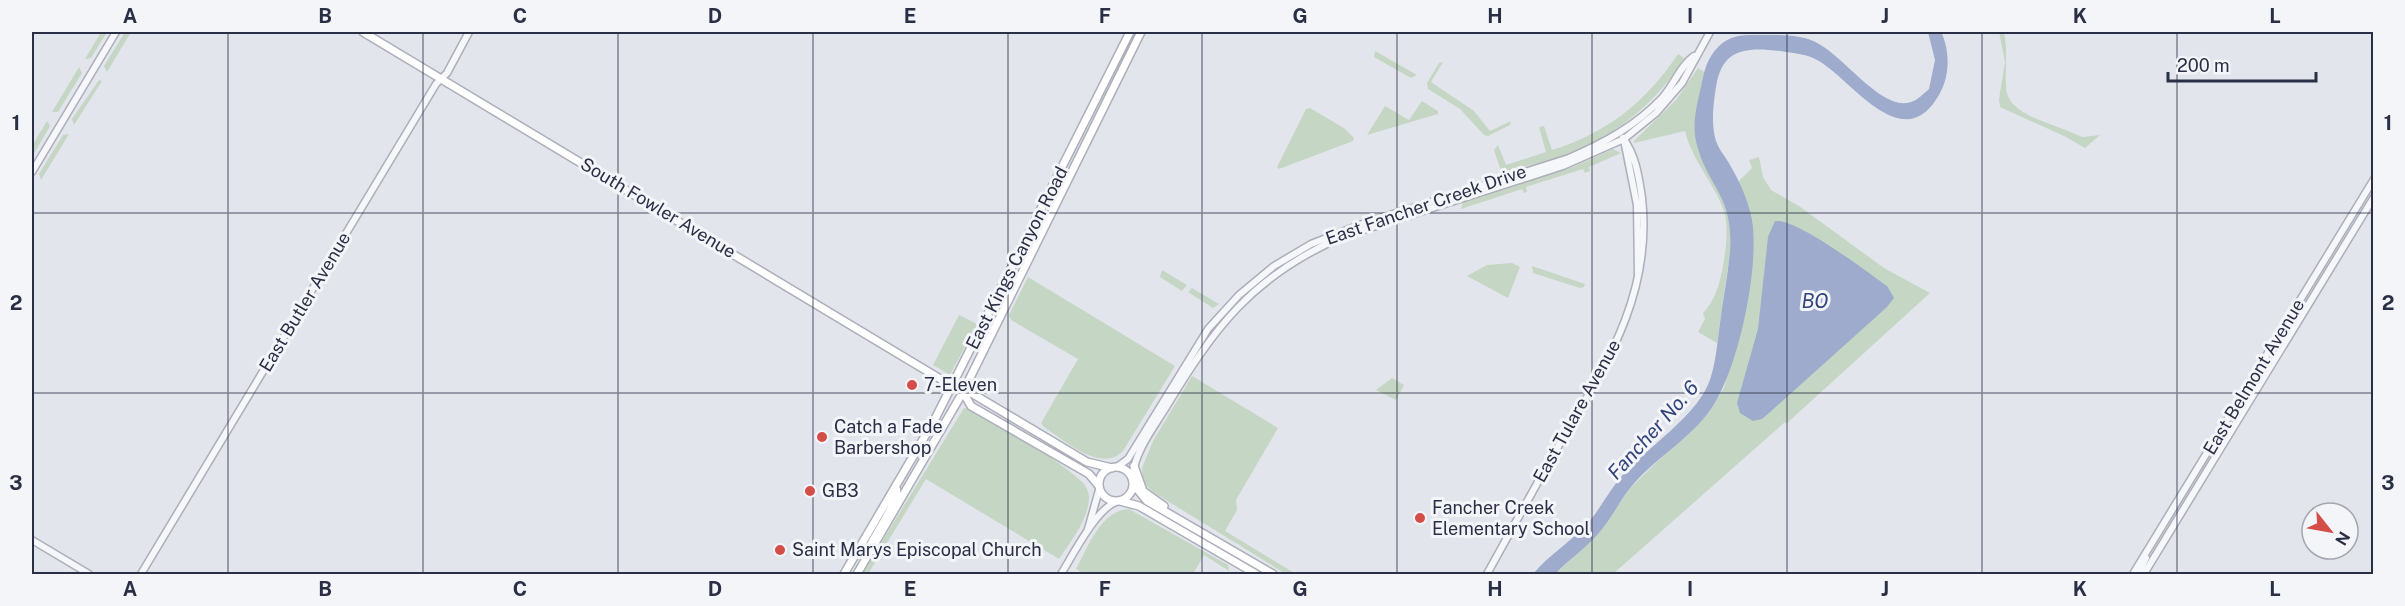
<svg xmlns="http://www.w3.org/2000/svg" width="2405" height="606" viewBox="0 0 2405 606" font-family="'Public Sans',sans-serif">
  <style>
    .green { fill: #c5d6c4 }
    .water { fill: #9eabcd }
    .lines { fill: none; stroke-linecap: round; stroke-linejoin: round }
    .tertiary-casing { stroke: #acaeba; stroke-width: 9 }
    .secondary-casing { stroke: #acaeba; stroke-width: 10 }
    .tertiary { stroke: #f6f7fa; stroke-width: 6 }
    .secondary { stroke: #fff; stroke-width: 7 }
    .grid { fill: none; stroke: #2a2f45; stroke-width: 1.5; stroke-opacity: 0.55 }
    .poi-dot { fill: #d44d46; stroke: #f3f5f9; stroke-width: 2 }
    .labels { text-anchor: middle; stroke-width: 6; stroke-linejoin: round; paint-order: stroke }
    .street-label { font-size: 18px; fill: #2a2f45; stroke: #f3f5f9 }
    .poi-label { font-size: 18px; fill: #2a2f45; stroke: #f3f5f9; text-anchor: start }
    .water-label { font-size: 20px; font-style: italic; fill: #32447b; stroke: #f3f5f9 }
    .neatline { fill: none; stroke: #2a2f45; stroke-width: 2 }
    .grid-label { font-size: 20px; text-anchor: middle; font-weight: bold; fill: #2a2f45 }
  </style>
  <rect width="100%" height="100%" fill="#e3e5ec"/>
  <path class="green" d="M101,32H107L91,58L85,59Z
    M125,32H131L107,72L104,66Z
    M1999,32H2004C2008,51 2005,68 2006,87C2007,116 2054,123 2075,134L2083,137L2100,135L2085,148L2064,136L2000,107L1999,99L2005,62Z
    M1375,51L1417,75L1411,78L1374,57Z
    M1678,54L1684,58C1654,108 1605,144 1550,160C1536,164 1520,167 1506,172L1501,171L1494,150L1498,145L1506,165L1546,152L1539,127L1544,126L1552,150C1607,133 1646,102 1678,54Z
    M1443,62L1431,82L1474,111L1490,131L1511,121L1510,125L1488,136L1484,135L1460,109L1428,89L1427,83L1439,63Z
    M79,67L82,73L58,112H52Z
    M1698,68L1704,72L1695,120L1731,225L1730,253L1717,343L1698,332L1705,319L1703,313C1715,301 1720,283 1723,266C1726,248 1729,228 1724,211C1714,182 1692,161 1685,131L1634,143V141L1676,100Z
    M99,80L102,81L74,125L72,119Z
    M1422,101L1438,111V114L1367,135L1385,106L1409,120Z
    M1310,108L1344,128L1354,138L1353,141L1279,169L1277,167L1306,109Z
    M47,121L50,126L32,157V146Z
    M69,134L41,180L39,174L63,135Z
    M1613,149L1621,153L1589,167L1590,171L1585,173L1583,169L1526,187L1527,192L1524,193L1522,189L1461,209L1463,202L1573,167Z
    M1759,157L1763,177L1771,190L1799,206L1884,268L1930,293L1786,424L1785,422L1613,574H1555L1597,535L1630,488L1709,412L1724,388L1745,315L1753,240L1739,181L1752,168L1749,160Z
    M1512,263L1520,267L1508,298L1467,276L1487,265Z
    M1532,266L1585,284L1584,287L1580,288L1533,273Z
    M1162,270L1187,285L1182,291L1160,277Z
    M1028,277L1175,366L1123,451C1101,474 1065,440 1045,428L1041,423L1078,359L1011,320L1009,315Z
    M1192,288L1219,304L1213,308L1188,292Z
    M959,315L977,324L950,375L933,365Z
    M1192,376L1278,428L1236,500L1237,510L1225,531L1296,574H1286L1153,492L1143,482L1142,468L1153,441Z
    M1392,378L1404,385L1396,400L1376,390Z
    M964,408C982,410 1072,469 1084,484C1087,488 1089,493 1089,497C1089,519 1071,541 1059,559L926,479L868,574H862Z
    M1129,509L1228,565L1229,571L1204,555L1193,574H1085L1076,569C1088,547 1101,510 1129,509Z"/>
  <path class="water" d="M1928,32H1941C1950,50 1950,75 1940,93C1904,160 1852,80 1819,61C1808,54 1793,53 1780,51C1746,47 1722,48 1716,87C1713,105 1711,124 1716,141C1719,150 1726,157 1730,165C1740,182 1748,200 1752,220C1760,267 1738,371 1711,409C1692,436 1661,455 1638,479C1622,495 1613,517 1598,534C1585,549 1568,560 1555,574H1533C1549,555 1569,543 1586,525C1600,510 1608,492 1621,477C1646,448 1692,420 1708,385C1716,366 1717,343 1720,323C1723,299 1728,275 1730,251C1734,194 1706,186 1696,141C1692,123 1697,104 1701,87C1704,71 1707,58 1719,46C1732,34 1744,35 1761,35C1780,35 1802,34 1819,44C1844,57 1883,112 1911,102C1918,100 1924,93 1929,89L1935,60Z
    M1775,221C1797,218 1867,272 1887,286L1894,298L1887,307L1769,413L1762,419L1753,421L1740,413L1737,403L1758,329L1768,237Z"/>
  <g class="lines">
    <defs>
      <path id="tertiary" d="M1624,140L1637,205L1638,275
        M32,172L116,32
        M1117,467L1128,459L1208,329L1239,295L1274,266L1311,244L1365,223L1569,158C1604,143 1637,125 1663,97C1674,84 1681,65 1694,56
        M1132,479C1134,453 1152,430 1165,409C1214,328 1252,276 1342,237L1563,166L1624,139L1656,113L1682,83L1710,32
        M1088,529L1099,490
        M32,540L89,574
        M141,574L436,84L447,73L469,32
        M1061,574C1073,555 1096,509 1116,502
        M1487,574C1506,540 1525,505 1544,471C1594,382 1654,305 1642,198C1639,178 1636,155 1623,138
        M2133,574L2374,179
        M2138,574L2146,558
        M2144,574L2374,197"/>
      <path id="secondary" d="M363,32L952,386L973,394L1087,462L1112,468
        M963,392L971,406L1089,474L1099,486
        M1134,466L1143,491L1164,506
        M1099 484a17 17 0 1 1 34 0a17 17 0 1 1-34 0Z
        M1133,484L1147,501L1273,574
        M1120,501L1139,506L1256,574
        M867,553C871,538 902,499 896,488
        M844,574L935,419L1130,32
        M857,574L963,392L1141,32"/>
    </defs>
    <use href="#tertiary" class="tertiary-casing"/>
    <use href="#secondary" class="secondary-casing"/>
    <use href="#tertiary" class="tertiary"/>
    <use href="#secondary" class="secondary"/>
  </g>
  <path class="grid" d="M228,32V574M423,32V574M618,32V574M813,32V574M1008,32V574M1202,32V574M1397,32V574M1592,32V574M1787,32V574M1982,32V574M2177,32V574M32,213H2374M32,393H2374"/>
  <g class="poi-dot">
    <circle cx="912" cy="385" r="6"/>
    <circle cx="822" cy="437" r="6"/>
    <circle cx="810" cy="491" r="6"/>
    <circle cx="1420" cy="518" r="6"/>
    <circle cx="780" cy="550" r="6"/>
  </g>
  <g class="labels">
    <g class="street-label">
      <text transform="translate(1426 205) rotate(-19)" y="6">East Fancher Creek Drive</text>
      <text transform="translate(658 208) rotate(31)" y="6">South Fowler Avenue</text>
      <text transform="translate(1017 258) rotate(-63)" y="6">East Kings Canyon Road</text>
      <text transform="translate(305 302) rotate(-59)" y="6">East Butler Avenue</text>
      <text transform="translate(2254 377) rotate(-59)" y="6">East Belmont Avenue</text>
      <text transform="translate(1577 411) rotate(-61)" y="6">East Tulare Avenue</text>
    </g>
    <g class="poi-label">
      <text x="924" y="391">7-Eleven</text>
      <text x="834" y="433">Catch a Fade<tspan x="834" dy="21">Barbershop</tspan></text>
      <text x="822" y="497">GB3</text>
      <text x="1432" y="514">Fancher Creek<tspan x="1432" dy="21">Elementary School</tspan></text>
      <text x="792" y="556">Saint Marys Episcopal Church</text>
    </g>
    <g class="water-label">
      <text x="1815" y="308">BO</text>
      <text transform="translate(1653 430) rotate(-48)" y="7">Fancher No. 6</text>
    </g>
  </g>
  <rect width="2405" height="606" fill="none" stroke="#f3f5f9" stroke-width="66"/>
  <g transform="translate(2330 531) rotate(121)"><circle r="28" fill="#f3f5f9" stroke="#a3a6b1" stroke-width="1.5"/>
  <path d="M0-4.5L10 22L0 15L-10 22Z" fill="#d44d46"/>
  <text y="-9" font-size="16" font-weight="bold" text-anchor="middle" fill="#2a2f45">N</text>
  </g>
  <path d="M2168 72v9h148v-9" fill="none" stroke="#2a2f45" stroke-width="3"/>
  <text x="2177" y="72" font-size="18" fill="#2a2f45" stroke="#f3f5f9" stroke-width="4.5" paint-order="stroke">200 m</text>
  <rect x="33" y="33" width="2339" height="540" class="neatline"/>
  <g class="grid-label">
    <text x="130" y="23">A</text>
    <text x="325" y="23">B</text>
    <text x="520" y="23">C</text>
    <text x="715" y="23">D</text>
    <text x="910" y="23">E</text>
    <text x="1105" y="23">F</text>
    <text x="1300" y="23">G</text>
    <text x="1495" y="23">H</text>
    <text x="1690" y="23">I</text>
    <text x="1885" y="23">J</text>
    <text x="2080" y="23">K</text>
    <text x="2275" y="23">L</text>
    <text x="16" y="130">1</text>
    <text x="2388" y="130">1</text>
    <text x="16" y="310">2</text>
    <text x="2388" y="310">2</text>
    <text x="16" y="490">3</text>
    <text x="2388" y="490">3</text>
    <text x="130" y="596">A</text>
    <text x="325" y="596">B</text>
    <text x="520" y="596">C</text>
    <text x="715" y="596">D</text>
    <text x="910" y="596">E</text>
    <text x="1105" y="596">F</text>
    <text x="1300" y="596">G</text>
    <text x="1495" y="596">H</text>
    <text x="1690" y="596">I</text>
    <text x="1885" y="596">J</text>
    <text x="2080" y="596">K</text>
    <text x="2275" y="596">L</text>
  </g>
</svg>
